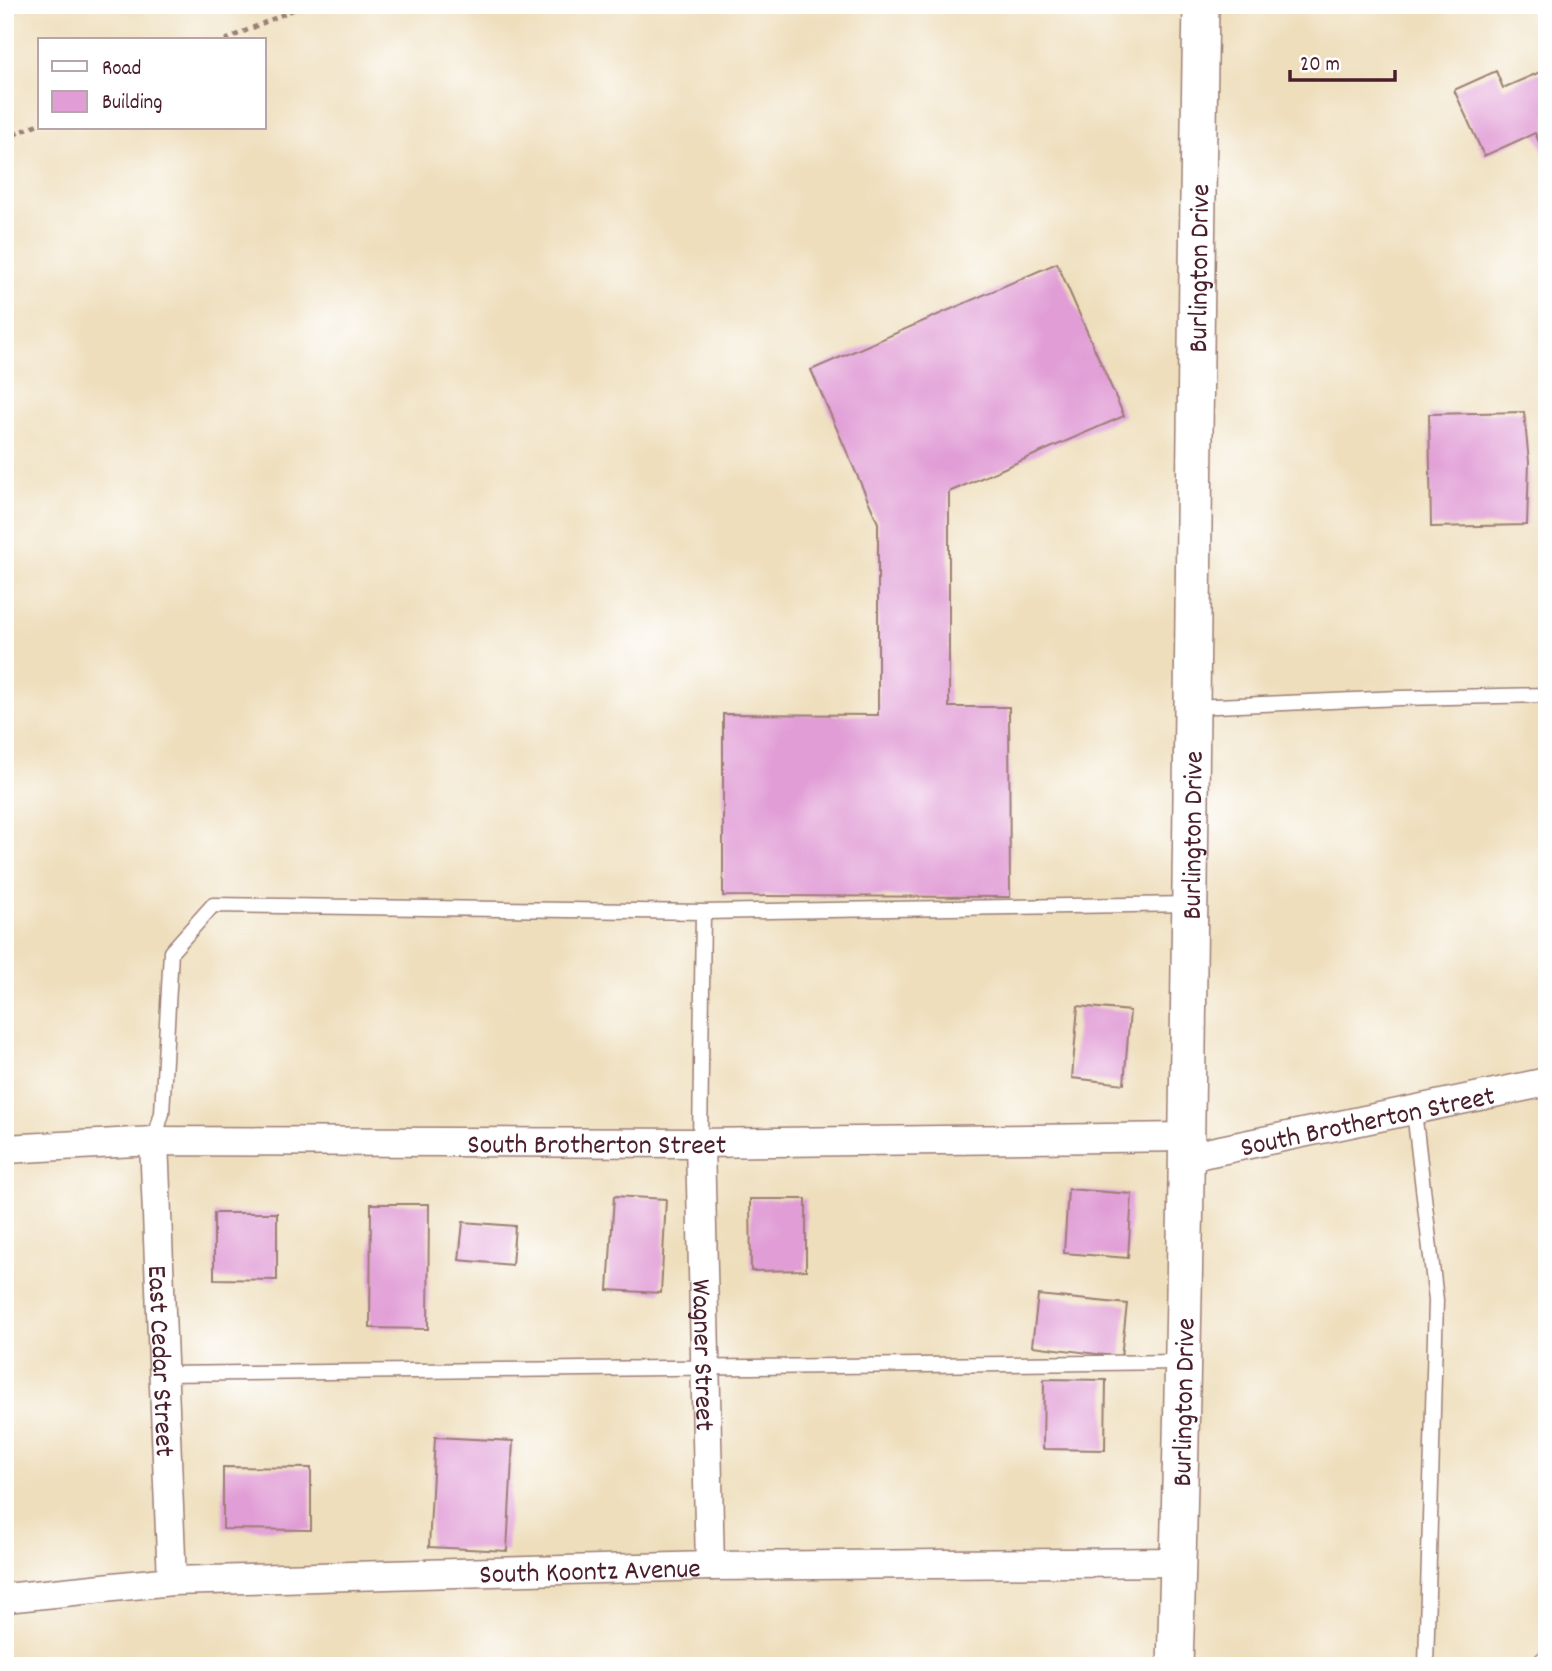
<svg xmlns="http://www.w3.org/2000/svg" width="1552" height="1671" viewBox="0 0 1552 1671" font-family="Dekko,sans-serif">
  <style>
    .building { fill: #e19ed6 }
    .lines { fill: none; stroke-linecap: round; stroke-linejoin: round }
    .service-casing { stroke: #9c7e74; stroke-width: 17 }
    .minor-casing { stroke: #9c7e74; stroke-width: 31 }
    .tertiary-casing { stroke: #9c7e74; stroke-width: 38 }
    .path { stroke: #9c7e74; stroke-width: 4.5; stroke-dasharray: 5 5; stroke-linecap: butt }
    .service { stroke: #fff; stroke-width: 14 }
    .minor { stroke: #fff; stroke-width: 28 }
    .tertiary { stroke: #fff; stroke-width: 35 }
    .labels { text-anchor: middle; stroke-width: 6; stroke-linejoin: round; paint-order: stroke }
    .street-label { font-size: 28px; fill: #4a1f2b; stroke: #fff }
  </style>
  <rect width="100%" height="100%" fill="#fff"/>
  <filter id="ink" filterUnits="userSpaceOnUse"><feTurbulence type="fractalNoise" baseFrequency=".0143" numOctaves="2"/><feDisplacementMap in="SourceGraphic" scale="14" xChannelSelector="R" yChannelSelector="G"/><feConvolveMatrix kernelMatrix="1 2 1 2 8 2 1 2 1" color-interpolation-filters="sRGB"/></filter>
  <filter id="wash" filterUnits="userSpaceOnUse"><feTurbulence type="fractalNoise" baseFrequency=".00686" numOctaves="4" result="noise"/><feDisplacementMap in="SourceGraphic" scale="28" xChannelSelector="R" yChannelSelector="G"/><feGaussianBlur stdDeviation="1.57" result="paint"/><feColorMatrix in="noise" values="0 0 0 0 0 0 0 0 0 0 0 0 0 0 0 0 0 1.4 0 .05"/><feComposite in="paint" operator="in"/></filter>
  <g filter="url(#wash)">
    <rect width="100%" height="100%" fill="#eedebc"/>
    <g id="blocks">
      <path class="building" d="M1547,69V159L1535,133L1484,156L1454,90L1496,71L1503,88Z
        M1057,263L1124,416L949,492V707H1009L1010,897L723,896V714L878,715V523L811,370Z
        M1524,412L1529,462L1527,525L1431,527L1429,414Z
        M1078,1006L1130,1011L1124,1084L1072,1078Z
        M1068,1189L1132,1194L1128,1258L1064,1253Z
        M614,1196L666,1199L661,1293L608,1290Z
        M750,1199H806V1270L751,1271Z
        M371,1204H429L428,1329L370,1328Z
        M214,1213H277V1280L214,1279Z
        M463,1222L515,1226L512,1265L459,1260Z
        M1038,1295L1127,1304L1121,1357L1032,1346Z
        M1044,1379L1106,1380L1105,1450L1043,1449Z
        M435,1437L513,1441L507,1551L429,1547Z
        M223,1467L311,1468V1530L223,1529Z"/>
    </g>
  </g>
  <g filter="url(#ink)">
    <use href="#blocks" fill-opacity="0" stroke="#9c7e74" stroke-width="2"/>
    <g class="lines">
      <defs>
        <path id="service" d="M1192,707L1400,698L1547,695
          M703,912L1190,904
          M1414,1111L1436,1300L1426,1666
          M154,1141L162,1113L171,952L213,905L703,912L700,1143
          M164,1374L1183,1362"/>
        <g id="minor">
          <path id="s1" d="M154,1141L172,1581"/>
          <path id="s2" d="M700,1143L710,1566"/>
          <path id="s3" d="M5,1149L154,1141L700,1143L1187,1137"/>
          <path id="s4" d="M1187,1157L1547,1082"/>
          <path id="s5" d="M5,1598L172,1581L710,1566L1178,1562"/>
          <path d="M1546,1666L1547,1665"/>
        </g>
        <g id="tertiary">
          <path id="s6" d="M1175,1666C1192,1112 1191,559 1201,5"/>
        </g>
      </defs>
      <use href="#service" class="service-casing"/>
      <use href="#minor" class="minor-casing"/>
      <use href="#tertiary" class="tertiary-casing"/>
      <path class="path" d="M225,40L304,5
        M5,139L40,123"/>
      <use href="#service" class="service"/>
      <use href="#minor" class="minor"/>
      <use href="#tertiary" class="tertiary"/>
    </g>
  </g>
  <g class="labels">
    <g class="street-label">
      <text dy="10" stroke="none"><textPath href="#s6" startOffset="1398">Burlington Drive</textPath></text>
      <text dy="10" stroke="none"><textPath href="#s6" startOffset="831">Burlington Drive</textPath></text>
      <text dy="10" stroke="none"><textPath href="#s4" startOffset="184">South Brotherton Street</textPath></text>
      <text dy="10" stroke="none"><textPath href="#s3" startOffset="592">South Brotherton Street</textPath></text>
      <text dy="10" stroke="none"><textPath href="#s2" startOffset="212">Wagner Street</textPath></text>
      <text dy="10" stroke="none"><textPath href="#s1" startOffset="220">East Cedar Street</textPath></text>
      <text dy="10" stroke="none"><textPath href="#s6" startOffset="264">Burlington Drive</textPath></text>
      <text dy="10" stroke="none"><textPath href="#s5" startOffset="586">South Koontz Avenue</textPath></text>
    </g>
  </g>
  <rect width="1552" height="1671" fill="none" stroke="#fff" stroke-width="28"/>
  <rect x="38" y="38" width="228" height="91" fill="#ffffff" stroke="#b7a5aa" stroke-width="2"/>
  <rect x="52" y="61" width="35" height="10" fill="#ffffff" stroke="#b7a5aa" stroke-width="2"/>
  <text x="102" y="74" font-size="21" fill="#4a1f2b">Road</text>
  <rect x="52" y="91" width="35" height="21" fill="#e19ed6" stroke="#b7a5aa" stroke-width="2"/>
  <text x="102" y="108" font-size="21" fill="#4a1f2b">Building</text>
  <path d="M1290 70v10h105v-10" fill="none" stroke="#4a1f2b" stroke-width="3.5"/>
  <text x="1300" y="70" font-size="21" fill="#4a1f2b" stroke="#ffffff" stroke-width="5" paint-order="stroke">20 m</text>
</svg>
